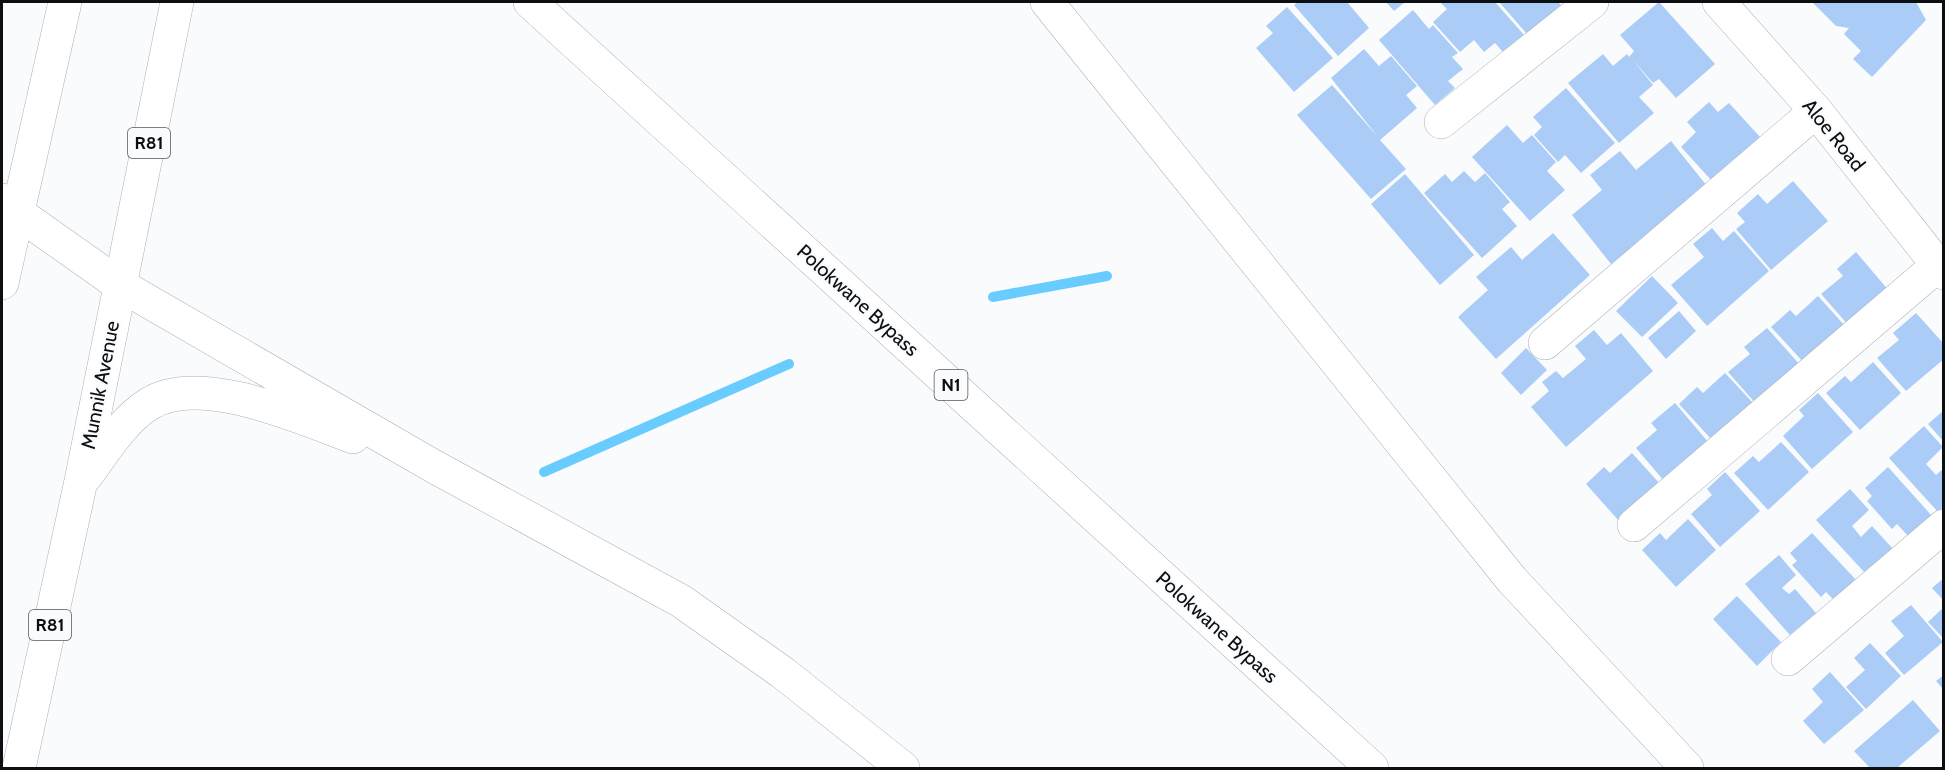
<svg xmlns="http://www.w3.org/2000/svg" width="1945" height="770" viewBox="0 0 1945 770" font-family="Cabin,sans-serif">
  <style>
    .lines { fill: none; stroke-linecap: round; stroke-linejoin: round }
    .stream { stroke: #69ccfe; stroke-width: 10 }
    .building { fill: #aaccf6 }
    .minor-casing { stroke: #aab1ba; stroke-width: 34 }
    .major-casing { stroke: #aab1ba; stroke-width: 34 }
    .highway-casing { stroke: #aab1ba; stroke-width: 34 }
    .minor { stroke: #fff; stroke-width: 33 }
    .major { stroke: #fff; stroke-width: 33 }
    .highway { stroke: #fff; stroke-width: 33 }
    .labels { text-anchor: middle; stroke-width: 4.5; stroke-linejoin: round; paint-order: stroke }
    .shield { fill: #fafbfd; stroke: #535658; stroke-width: 1.5 }
    .shield-label { font-size: 18px; font-weight: bold; fill: #0c0f12 }
    .street-label { font-size: 20px; fill: #0c0f12; stroke: #fafbfd }
  </style>
  <rect width="100%" height="100%" fill="#fafbfd"/>
  <g class="lines">
    <path class="stream" d="M993,297L1107,276
      M544,472L789,364"/>
  </g>
  <path class="building" d="M1298,2H1347L1369,28L1338,56L1294,5Z
    M1386,2H1405L1394,11Z
    M1440,2H1495L1524,35L1504,53L1495,43L1484,52L1474,40L1460,52L1433,22L1447,9Z
    M1499,2H1558L1561,5L1528,35Z
    M1659,2L1715,64L1676,98L1659,79L1653,83L1632,59L1653,85L1639,97L1654,113L1619,143L1568,83L1603,54L1613,66L1627,54L1629,57L1634,51L1620,35Z
    M1812,2H1916L1926,20L1872,77L1853,59L1861,51L1844,34L1849,28L1836,26Z
    M1287,7L1333,58L1294,92L1256,48L1273,33L1266,26Z
    M1413,10L1429,29L1433,25L1458,53L1452,57L1463,69L1448,81L1455,88L1435,105L1379,40Z
    M1364,49L1379,66L1391,56L1417,86L1406,95L1417,108L1380,140L1406,169L1371,199L1297,115L1332,85L1378,137L1331,78Z
    M1566,88L1615,143L1581,173L1565,155L1558,162L1534,135L1542,127L1533,117Z
    M1709,102L1718,112L1729,103L1760,137L1712,181L1681,147L1696,132L1687,122Z
    M1507,125L1523,143L1532,135L1556,162L1547,171L1565,190L1530,221L1472,157Z
    M1671,141L1707,186L1611,264L1572,215L1602,190L1590,175L1620,151L1636,170Z
    M1464,171L1475,182L1485,173L1510,202L1502,209L1517,226L1482,258L1424,193L1445,174L1452,182Z
    M1405,174L1474,255L1440,285L1371,204Z
    M1793,181L1828,221L1771,270L1736,229L1745,222L1737,213L1758,194L1767,204Z
    M1712,228L1723,241L1734,231L1769,271L1707,326L1671,285L1704,257L1693,244Z
    M1553,233L1590,275L1496,359L1458,317L1488,290L1476,277L1511,247L1522,260Z
    M1856,252L1890,292L1850,327L1821,294L1843,276L1837,269Z
    M1652,276L1678,303L1642,337L1616,311Z
    M1818,296L1846,327L1805,364L1771,327L1790,310L1796,316Z
    M1679,311L1696,331L1666,359L1648,338Z
    M1916,313L1944,344V359L1906,391L1877,358L1899,340L1893,333Z
    M1767,328L1801,366L1757,405L1728,372L1750,354L1744,347Z
    M1594,330L1607,345L1621,333L1653,371L1566,447L1531,407L1549,391L1542,382L1556,371L1563,378L1586,359L1575,346Z
    M1526,348L1547,370L1521,395L1501,373Z
    M1873,362L1901,393L1860,430L1826,393L1845,376L1851,382Z
    M1725,373L1754,404L1713,441L1679,404L1697,387L1703,393Z
    M1818,393L1853,432L1812,469L1783,436L1804,416L1799,410Z
    M1675,403L1709,443L1664,481L1636,448L1657,430L1651,423Z
    M1944,410V442L1928,424Z
    M1924,426L1943,447L1926,464L1936,475L1944,468V507L1938,512L1889,458Z
    M1781,442L1809,472L1768,510L1734,473L1753,456L1759,462Z
    M1632,453L1660,484L1619,521L1586,484L1604,467L1610,473Z
    M1888,467L1932,516L1909,537L1897,524L1892,529L1867,501L1872,496L1865,488Z
    M1725,472L1760,511L1720,547L1691,514L1712,495L1707,489Z
    M1850,489L1869,510L1852,526L1861,537L1872,526L1893,549L1866,574L1816,520Z
    M1688,519L1716,550L1676,587L1642,550L1660,533L1666,540Z
    M1812,533L1858,582L1836,602L1826,592L1821,597L1792,565L1797,561L1790,553Z
    M1779,555L1796,575L1782,588L1789,594L1795,589L1816,613L1790,635L1745,584Z
    M1944,578V601L1932,588Z
    M1737,596L1781,642L1757,666L1713,619Z
    M1911,605L1943,642L1904,675L1885,653L1904,636L1891,621Z
    M1944,607V639L1928,622Z
    M1870,643L1901,676L1866,709L1846,687L1865,670L1854,658Z
    M1830,672L1864,710L1824,744L1803,721L1823,702L1812,689Z
    M1944,675V690L1936,681Z
    M1913,700L1940,731L1897,768H1870L1854,751Z"/>
  <g class="lines">
    <defs>
      <path id="minor" d="M1719,2L1816,111L1944,273
        M1441,122L1592,2
        M1545,343L1816,111
        M1634,525L1937,266
        M1788,659L1944,526"/>
      <path id="major" d="M1047,2L1512,580L1687,768
        M18,213L120,285L433,466L681,601L783,673L903,768
        M2,283L65,2
        M86,476C104,452 123,420 149,404C199,372 302,418 353,437
        M19,768L81,481L177,2"/>
      <path id="highway" d="M530,2L1372,768
        M2,200L18,213"/>
    </defs>
    <use href="#minor" class="minor-casing"/>
    <use href="#major" class="major-casing"/>
    <use href="#highway" class="highway-casing"/>
    <use href="#minor" class="minor"/>
    <use href="#major" class="major"/>
    <use href="#highway" class="highway"/>
  </g>
  <g class="labels">
    <g class="shield">
      <rect x="128" y="128" width="42" height="30" rx="4.5"/>
      <rect x="934.5" y="370" width="33" height="30" rx="4.5"/>
      <rect x="29" y="610" width="42" height="30" rx="4.5"/>
    </g>
    <g class="shield-label">
      <text x="149" y="149">R81</text>
      <text x="951" y="391">N1</text>
      <text x="50" y="631">R81</text>
    </g>
    <g class="street-label">
      <text transform="translate(1834 135) rotate(51)" y="7">Aloe Road</text>
      <text transform="translate(858 300) rotate(42)" y="7">Polokwane Bypass</text>
      <text transform="translate(100 385) rotate(-79)" y="7">Munnik Avenue</text>
      <text transform="translate(1217 627) rotate(42)" y="7">Polokwane Bypass</text>
    </g>
  </g>
  <rect width="1945" height="770" fill="none" stroke="#0c0f12" stroke-width="6"/>
</svg>
